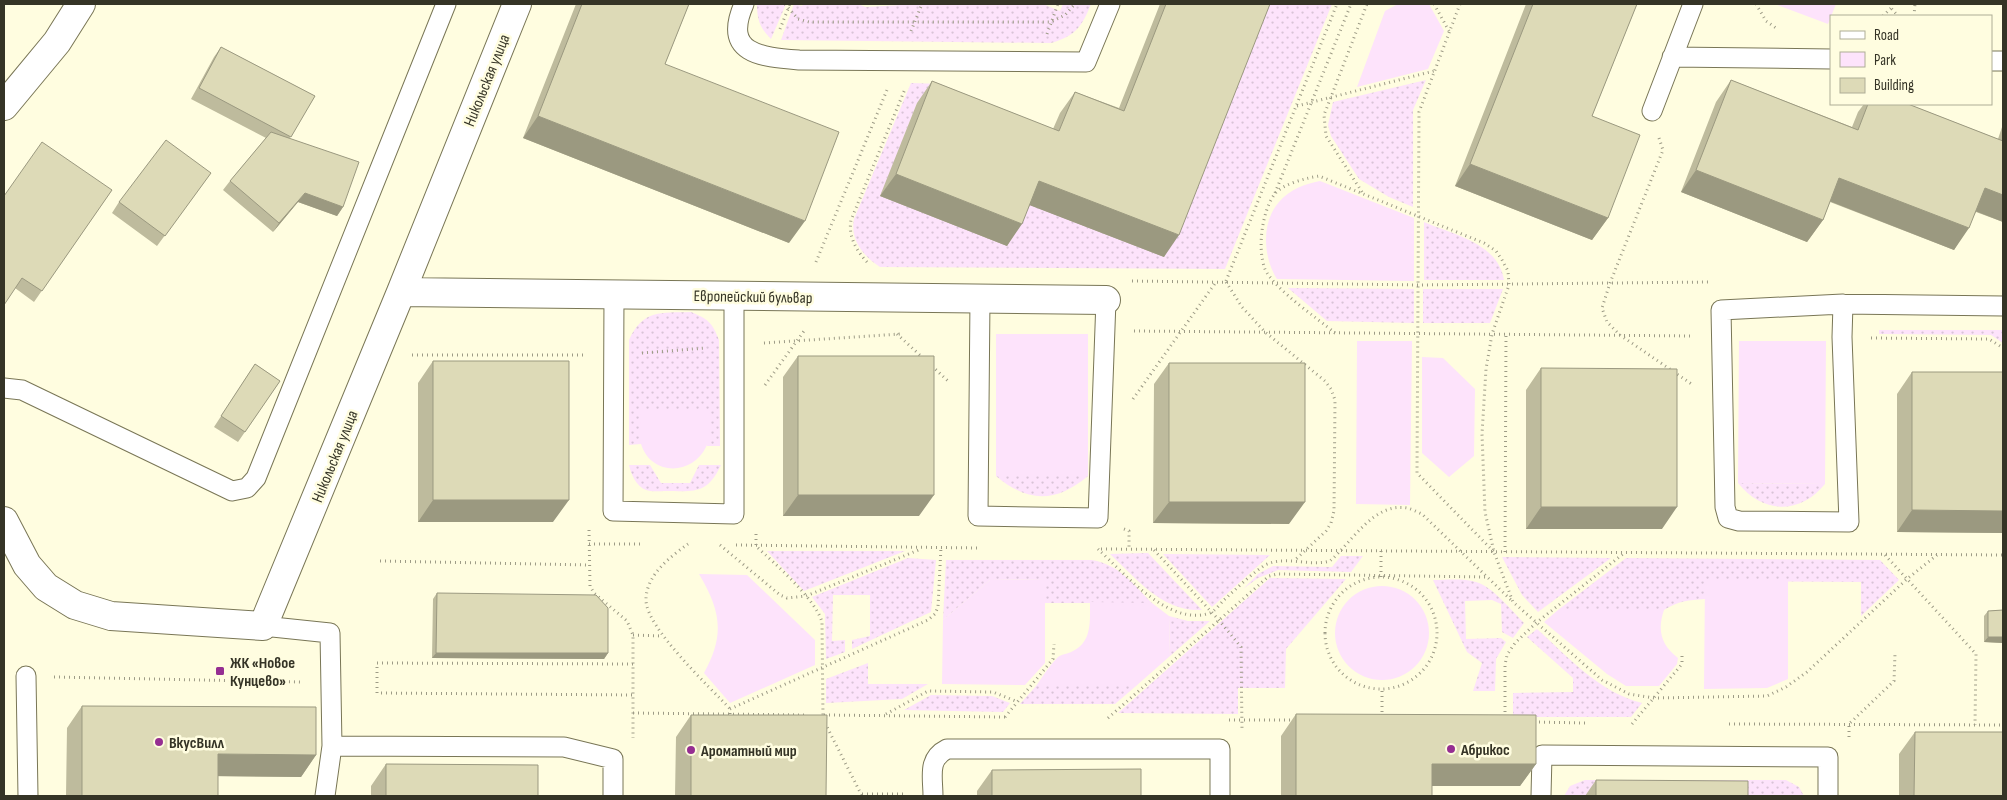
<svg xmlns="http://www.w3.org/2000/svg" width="2007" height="800" viewBox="0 0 2007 800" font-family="'Sofia Sans Condensed',sans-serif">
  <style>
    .grass { fill: url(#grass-dots) }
    .park { fill: #fde3fb }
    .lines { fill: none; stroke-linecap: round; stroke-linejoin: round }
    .service-casing { stroke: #797656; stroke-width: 21 }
    .minor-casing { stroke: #797656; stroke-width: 30 }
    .path { stroke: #9d9b86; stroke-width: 3; stroke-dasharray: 1 4; stroke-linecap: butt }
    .service { stroke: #fff; stroke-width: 19 }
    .minor { stroke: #fff; stroke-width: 28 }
    .wall { fill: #bebb9d }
    .shaded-wall { fill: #9b9980 }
    .building { fill: #dddab7; stroke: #9b9980 }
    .poi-dot { fill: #952e92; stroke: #fffde0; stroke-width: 2 }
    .labels { text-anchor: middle; stroke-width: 5; stroke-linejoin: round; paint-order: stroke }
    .street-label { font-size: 16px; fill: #353426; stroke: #fffde0 }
    .poi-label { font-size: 16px; font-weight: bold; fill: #353426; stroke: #fffde0; text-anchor: start }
  </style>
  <defs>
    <pattern id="grass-dots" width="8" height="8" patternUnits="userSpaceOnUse" patternTransform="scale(1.25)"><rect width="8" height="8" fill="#fde3fb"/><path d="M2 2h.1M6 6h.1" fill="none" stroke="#d9c3d7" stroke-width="1.8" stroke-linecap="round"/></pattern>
  </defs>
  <rect width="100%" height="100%" fill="#fffde0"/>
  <path class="grass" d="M757,4H786L771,39C760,28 757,20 757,4Z
    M794,4L802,6L803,4H857L866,7L918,4H1043L1060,11L1063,4H1091C1082,27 1075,36 1051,43L781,40Z
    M1263,4H1332L1225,269L880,267C863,256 850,240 854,219L911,83L942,84L932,109L917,103L881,196L1024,203Z
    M1426,80L1413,110V207L1389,197L1359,179L1331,136L1328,125L1333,102Z
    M1424,222C1454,235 1498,243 1504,280H1424Z
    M1288,288L1414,289V323L1327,321Z
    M1423,289H1503L1490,323H1423Z
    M691,312C708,319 712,322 719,340L720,446H707L708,409H641V444L629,445V340C643,309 661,313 691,312Z
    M1879,330H2003V343L1991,335L1879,334Z
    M629,465H650L661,483H690L699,465H721C707,495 694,491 666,491C660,491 651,492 646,490C636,486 631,474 629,465Z
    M996,476H1088C1056,503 1028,503 996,476Z
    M1738,483L1825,484C1800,515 1763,514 1738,483Z
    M767,551H905L804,591Z
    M1148,553L1202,610C1162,612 1137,579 1110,554Z
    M1163,554L1270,555L1212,607Z
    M1341,556H1363L1351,572L1278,570L1258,578L1243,589L1258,574L1273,566L1332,567Z
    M1502,557L1611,558L1538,612L1522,595Z
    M908,558L936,560L931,612L852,649V640L870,636V595H833L832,641L845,640V652L826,659L825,614L812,597Z
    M1626,558L1880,560L1899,580L1861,616V582L1705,581V599C1689,600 1678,601 1664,610H1558Z
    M946,560H1092C1120,565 1133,584 1152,603H1045V579L990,580L943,620Z
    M1270,578L1346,579L1286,649L1285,688H1238V714L1118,713Z
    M1433,580C1447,580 1463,578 1476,582C1492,586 1512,611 1524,623L1513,638L1502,632L1501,604L1492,600L1465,601L1466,639L1501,638L1506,642L1496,659L1495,691H1473L1482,663L1467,652Z
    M1169,616L1188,621H1210L1170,656Z
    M1537,629C1568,657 1600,693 1642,703L1631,717H1513V693L1573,692V678L1527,637Z
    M868,663V684H928L902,699L826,703V679Z
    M1036,686H1136L1115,704H1020Z
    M931,695L992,696L1010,703L1003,712L904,710Z
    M1585,780H1786L1799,787L1804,796H1564L1570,786Z"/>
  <path class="park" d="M1398,4H1429L1444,31L1428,69L1357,87L1385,11Z
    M1775,4H1836L1828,24Z
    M1320,181L1414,218V281L1277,279C1263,257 1261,222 1279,202C1290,189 1305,184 1320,181Z
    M996,334H1088V476H996Z
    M1357,341H1412L1410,505L1356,504Z
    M1739,341H1826L1825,484L1738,483Z
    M1422,357L1443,358L1475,389L1474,456L1449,477L1422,453Z
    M641,409H709C709,421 712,437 706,447C692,476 651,476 641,444C638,434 641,420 641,409Z
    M699,574L747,575L815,640V665L730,703L704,673C725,635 721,611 699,574Z
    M1045,579V663L1025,685L942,684L943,620L990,580Z
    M1705,581H1788V679L1767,688L1704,689Z
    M1335 633a47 47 0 1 1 94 0a47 47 0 1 1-94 0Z
    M1090,602L1152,603L1169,616L1170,656L1136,686H1036C1043,676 1050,665 1058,657C1062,654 1068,654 1073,651C1092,642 1090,621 1090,602Z
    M1558,610H1664C1657,630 1661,645 1678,658L1677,664L1659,686H1626L1607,674L1544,622Z"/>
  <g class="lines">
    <defs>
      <path id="service" d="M744,4C722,54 761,57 799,60L1086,62L1110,4
        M1672,57L1831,59
        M1991,61H2003
        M1652,111L1693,4
        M614,295L613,511L734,514V296
        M980,299L978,516L1098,518L1106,300
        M1843,304L1842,337L1849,522L1739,521L1728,518L1725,507L1721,310L1843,304L2003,306
        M4,388L22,390L232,491L247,488L256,478L446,4
        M263,626L330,633L332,746L325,796
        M26,676L28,796
        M332,746L564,747L613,759V796
        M933,796C933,777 927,759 947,749H1220V796
        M1541,796L1542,755L1828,757V796"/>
      <path id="minor" d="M4,106L57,42L81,4
        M401,292L1106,300
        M4,521L27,565L46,587L75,605L111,616L263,626L401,292L517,4"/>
    </defs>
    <use href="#service" class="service-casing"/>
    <use href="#minor" class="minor-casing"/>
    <path class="path" d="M785,4L798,19L809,22H1051L1065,15L1075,4
      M1434,4L1449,31
      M1460,4L1419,112L1417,473L1494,552
      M1756,4L1766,21L1776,28
      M1891,4V8L1898,16
      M1883,16L1891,8
      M1914,16L1915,4
      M780,29L790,4
      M911,31L922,4
      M1047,34L1058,4
      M1297,106L1434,71
      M1659,138L1663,150L1610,283L1602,308L1607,322L1620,335L1693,385
      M1362,192L1326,136L1324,115L1367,4
      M1275,193L1351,4
      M816,262L887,90
      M867,262C856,250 848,236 851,220L905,89
      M1132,281L1419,285L1711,282
      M1226,281L1337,4
      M1226,282L1242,307L1265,332L1325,381L1331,389L1335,400L1334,511L1331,523L1326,531L1295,560
      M1134,331L1693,336
      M1335,333C1317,318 1273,288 1265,269C1257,249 1262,212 1274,195C1281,184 1307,178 1319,176L1484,243L1496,251L1502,260L1508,271L1509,285L1492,334L1486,369L1482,434L1485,512L1494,552L1513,602L1602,680L1629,694L1654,698L1767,696L1786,687L1807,672L1907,579L1937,555
      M897,334L923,358
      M1871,338L1989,339L2003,348
      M764,343L900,334
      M642,353L706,348
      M412,355H583
      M932,366L949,382
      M765,385L804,331
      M1133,399L1216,282
      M1124,529L1129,531V549
      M589,530L590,586L594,593L627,621L633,635V738
      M756,534V546C775,564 815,598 822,622L823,717
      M589,544H643
      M688,544C670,557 646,575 646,600C646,628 711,688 730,709
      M720,545L780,595L787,598L806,596L921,549
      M736,545L978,548
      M1098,549C1125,574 1169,627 1210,613C1215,611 1220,604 1224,600C1237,588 1250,575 1265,565C1286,555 1309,567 1330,561C1352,542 1374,502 1407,508C1412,509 1417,512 1422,514L1511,600
      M1101,549L2003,555
      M1154,550L1218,619L1241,647L1242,729
      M1381,551V577
      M1505,552L1506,334
      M1885,555L1976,654L1975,725
      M380,561L590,565
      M1325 633a56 56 0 1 1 112 0a56 56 0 1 1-112 0Z
      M633,635L662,636
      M633,664L377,663V693L633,695
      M54,677L301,682
      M633,713L807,715
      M730,714V709L928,620L935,614L938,607L941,547
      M886,714L928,691L993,692L1018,702
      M824,715L1005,717
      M1005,717L1053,659L1054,644
      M1382,717V690
      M1505,717V665L1507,655L1515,643L1536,623L1623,554
      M1108,718L1269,576L1277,574L1486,577
      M1229,720H1295
      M1534,722L1585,723
      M825,723L862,796
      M1632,724L1682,664V656
      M1729,724L2003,725
      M1849,737V724L1894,681L1895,654
      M862,794H905"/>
    <use href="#service" class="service"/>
    <use href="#minor" class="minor"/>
  </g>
  <path class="wall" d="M576,4H689L665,64L789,243L523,138Z
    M1160,4H1270L1164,257L1030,205L1007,246L880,196L917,103L932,81L1053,129L1060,113L1075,92L1119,108Z
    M1526,4H1637L1592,116L1608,218L1592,240L1455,186Z
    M221,47L315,96L289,139L343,207L337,216L298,202L273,232L223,190L230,181L266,138L191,99L214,57Z
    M1731,80L1852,127L1858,112L1864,104H1908L1998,139L2003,124V222L1976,212L1954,250L1830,202L1823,220L1807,242L1681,192L1716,102Z
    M211,173L157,246L112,213L119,202Z
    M112,190L34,302L15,288L4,196Z
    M798,356L919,516H783V377Z
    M433,361L553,522H418V383Z
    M1169,363L1289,524L1153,523L1154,384Z
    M255,364L280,381L238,442L214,427Z
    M1541,368L1662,529H1526V390Z
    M1912,372H2003V533L1897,532V394Z
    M437,593L608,653L604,659L432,658L433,599Z
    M2003,610V643L1984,642V616L1988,611Z
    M82,706L316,755L301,777L218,776V796H66L67,728Z
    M1296,714L1536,764L1520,786H1432V796H1281V736Z
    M691,715L826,796H675L676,737Z
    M1915,732L2003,796H1899V754Z
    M386,764L538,796H371V786Z
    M992,770L1141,796H977V791Z
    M1596,780L1748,796H1585Z"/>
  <path class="shaded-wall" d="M538,116L805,221L789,243L523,138Z
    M1470,164L1608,218L1592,240L1455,186Z
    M1696,170L1823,220L1807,242L1681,192Z
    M896,174L1022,224L1007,246L880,196Z
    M1839,178L1969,228L1954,250L1824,199Z
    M1039,181L1179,235L1164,257L1024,203Z
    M1985,188L2003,195V222L1970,209Z
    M305,193L343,207L337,216L298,202L273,232L279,223Z
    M798,495H934L919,516H783Z
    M433,500H569L553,522H418Z
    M1169,502H1305L1289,524L1153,523Z
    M1541,507H1677L1662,529H1526Z
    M1912,510L2003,511V533L1897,532Z
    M1988,637H2003V643L1984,642Z
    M436,653H608L604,659L432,658Z
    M218,754L316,755L301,777L203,776Z
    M1432,764H1536L1520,786H1417Z"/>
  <path class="building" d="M582,4H689L665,64L839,132L805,221L538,116Z
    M1166,4H1270L1179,235L1039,181L1022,224L896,174L932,81L1059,131L1075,92L1124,111Z
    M1533,4H1637L1592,116L1640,135L1608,218L1470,164Z
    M221,47L315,96L291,137L199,88Z
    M1731,80L1858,130L1868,104H1908L2003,141V195L1985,188L1969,228L1839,178L1823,220L1696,170Z
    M271,132L359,162L343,207L305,193L279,223L230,181Z
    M166,140L211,173L165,236L119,202Z
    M42,142L112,190L42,291L22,278L4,305V196Z
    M798,356H934V495H798Z
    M433,361H569V500H433Z
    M1169,363H1305V502H1169Z
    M255,364L280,381L245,432L221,416Z
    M1541,368L1677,369V507H1541Z
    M1912,372H2003V511L1912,510Z
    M437,593L596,595L608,608V653H436Z
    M2003,610V637H1988V611Z
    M82,706L316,707V755L218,754V796H82Z
    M1296,714L1536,715V764H1432V796H1296Z
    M691,715H827L826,796H691Z
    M1915,732H2003V796H1914Z
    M386,764L538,765V796H386Z
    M1141,769V796H992V770Z
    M1596,780L1748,781V796H1596Z"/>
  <g class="poi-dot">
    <rect x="215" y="666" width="10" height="10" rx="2.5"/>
    <circle cx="159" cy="742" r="5"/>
    <circle cx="1451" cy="749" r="5"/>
    <circle cx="691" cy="750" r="5"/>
  </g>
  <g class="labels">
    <g class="street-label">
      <text transform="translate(486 80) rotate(-68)" y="6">Никольская улица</text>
      <text transform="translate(753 296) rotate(1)" y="6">Европейский бульвар</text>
      <text transform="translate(334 456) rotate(-68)" y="6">Никольская улица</text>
    </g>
    <g class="poi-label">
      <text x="230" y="668">ЖК «Новое<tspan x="230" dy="18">Кунцево»</tspan></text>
      <text x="169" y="748">ВкусВилл</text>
      <text x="1461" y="755">Абрикос</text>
      <text x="701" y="756">Ароматный мир</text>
    </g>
  </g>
  <rect width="2007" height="800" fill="none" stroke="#353426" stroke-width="10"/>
  <rect x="1830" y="15" width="162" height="90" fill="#fffde0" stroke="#aead96"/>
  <rect x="1840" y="31" width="25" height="8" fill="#ffffff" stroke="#aead96"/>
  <text x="1874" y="40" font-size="15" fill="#353426">Road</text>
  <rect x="1840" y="52" width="25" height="15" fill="#fde3fb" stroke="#aead96"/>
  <text x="1874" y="65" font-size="15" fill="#353426">Park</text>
  <rect x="1840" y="78" width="25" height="15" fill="#dddab7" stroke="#aead96"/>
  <text x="1874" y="90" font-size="15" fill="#353426">Building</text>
</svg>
